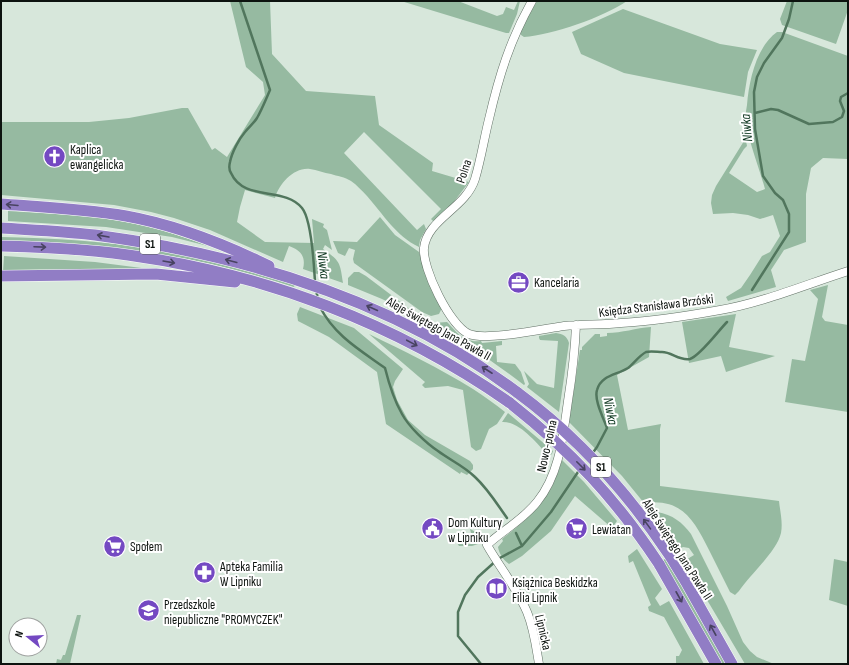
<svg xmlns="http://www.w3.org/2000/svg" width="849" height="665" viewBox="0 0 849 665" font-family="'Sofia Sans Condensed',sans-serif">
  <style>
    .green { fill: #96baa1 }
    .lines { fill: none; stroke-linecap: round; stroke-linejoin: round }
    .stream { stroke: #51765d; stroke-width: 2.5 }
    .minor-casing { stroke: #627166; stroke-width: 9 }
    .highway-casing { stroke: #fff; stroke-width: 12 }
    .minor { stroke: #fff; stroke-width: 8 }
    .highway { stroke: #917dc5; stroke-width: 11 }
    .highway-bridge-casing { stroke: #fff; stroke-width: 12; stroke-linecap: butt }
    .highway-bridge { stroke: #917dc5; stroke-width: 11 }
    .oneway { stroke: #484361 }
    .labels { text-anchor: middle; stroke-width: 4; stroke-linejoin: round; paint-order: stroke }
    .shield { fill: #fff; stroke: #565a57; stroke-width: 1 }
    .shield-label { font-size: 12px; font-weight: bold; fill: #0d130f }
    .poi-label { font-size: 13px; fill: #0d130f; stroke: #fff; text-anchor: start }
    .street-label { font-size: 13px; fill: #0d130f; stroke: #fff }
    .water-label { font-size: 14px; font-style: italic; fill: #08321b; stroke: #fff }
  </style>
  <rect width="100%" height="100%" fill="#d7e7db"/>
  <path class="green" d="M230,1H270L272,54L306,91L375,96L379,125L433,163L432,171L469,182L453,203L435,220L433,221L431,219L441,209L364,132L344,153L417,230L424,224L426,229L420,240L419,247C396,236 383,214 367,196C362,191 357,185 351,181C345,177 337,176 331,174C324,173 317,170 310,169C294,167 279,184 275,198L245,190L240,207L237,222L265,242L314,243L312,219L324,224L323,227L327,230L332,250L325,245L323,249C340,261 340,262 343,283L303,269C306,257 301,250 289,246L283,262L210,230L174,218L151,212L114,205L1,195V122H89L129,118L182,108H188L212,150L215,148L227,157L265,95L263,82L246,67Z
    M401,1H458L497,16L503,14L506,7L514,10L518,1H520L517,14L509,33H506Z
    M537,1H627C604,17 552,35 524,37L521,35L520,31Z
    M787,1H848V10L836,44L782,25L780,19Z
    M623,9L720,44L757,50L748,72L744,97L624,73L581,54L572,32Z
    M777,32H782L848,56V159L823,158L811,168L806,194V242L784,250L771,270L776,287L728,301L726,297L741,288L750,275L762,256L770,252L780,236L773,215L760,219L748,215L733,213L713,214L711,203L712,195L716,186L744,141H746L747,146L744,149L729,173L757,192L765,189C759,167 750,146 746,123C745,117 746,111 747,105C749,81 756,47 777,32Z
    M8,211C51,214 94,215 136,224C160,229 185,237 208,246L172,237L106,227L8,221Z
    M380,217L395,235L419,252L425,270L441,307V310L439,314L431,316L422,312L354,263L353,259L355,250L349,248L345,256L338,253L333,241L357,242Z
    M1,237C53,238 105,241 156,250C203,258 249,271 295,285L294,287C241,270 185,256 128,250C86,246 43,244 1,241Z
    M4,256L95,262L157,270L3,272Z
    M354,272H359L366,276L423,319L382,299L348,285V278Z
    M828,285L822,317L825,321L848,325V412L785,402L792,359L805,361L818,299L810,290Z
    M300,307L354,328L403,369L395,381L393,387L397,400L408,420L425,435L470,461L473,465V469L467,475L461,472L460,474L386,424L377,372L329,337L298,321L297,314Z
    M736,314L729,347L775,356L726,372L721,356L689,363L682,322Z
    M426,321L433,323L447,322C458,333 463,343 481,341L482,343L502,341V345L496,346L497,362L515,364L521,372L525,384L524,385C493,361 460,340 426,321Z
    M651,327L649,357L617,375L628,430L661,424L660,429V486L779,501C780,511 783,522 781,533C777,551 750,575 739,591L735,595L730,592C723,578 716,564 709,550C694,520 682,498 644,503L622,476L569,422L580,350H582V347L595,334H600V337L607,336V333C622,333 636,328 651,327Z
    M556,333C563,334 567,336 569,343L559,412L527,387L529,384L524,371L537,384L554,388L558,341L540,340L539,338V336Z
    M369,334C404,351 439,368 473,389C484,396 495,404 505,412L497,424L489,429L481,449L476,451L471,447L463,390L448,386L425,388L422,385L425,382Z
    M508,413L553,451L552,454L549,456L548,455C537,444 520,421 502,422Z
    M562,460L584,482L617,521L612,528L575,496L551,531L522,556L509,564C503,560 499,553 498,547L503,541L502,539C532,516 552,498 562,460Z
    M657,512C673,515 682,522 691,534L727,606L743,642L750,651L757,657L774,664H745L684,561L694,555L689,548L683,547L677,550L651,513Z
    M470,529L476,532L478,539V544L472,546H459L457,543L458,538L463,540L465,543H471L473,541Z
    M637,549L662,589L655,598L660,606L669,601L704,664H676V656H679L682,650L664,617L649,611L648,607L651,605L633,561L629,563L628,556Z
    M665,559L679,581L726,664H721L662,561Z
    M834,559L848,562V606L829,600Z
    M77,615H81L70,664H56L57,659L61,660L63,655H65Z"/>
  <g class="lines">
    <path class="stream" d="M240,1L270,90C266,99 262,109 257,118C254,123 249,127 245,132C239,139 232,152 230,162C229,166 229,170 231,173C244,202 284,186 302,208C312,220 314,266 315,282
      M755,113L771,109L778,110L809,124L833,122L842,117L844,111L840,101L841,97L848,93
      M316,289L318,300
      M752,290L789,232V214L783,200L775,193L763,176L755,129L754,92L757,77L764,63L782,38L789,19L793,1
      M320,307C334,335 360,350 385,368C389,384 394,400 402,414C409,427 426,443 438,451C450,460 464,466 475,477C488,489 497,504 507,518
      M592,454L597,447L607,428C603,417 594,400 597,390C601,375 617,375 628,368C633,364 640,355 646,352C650,351 658,352 662,352C672,352 679,361 690,359C700,356 719,330 727,322
      M522,546L551,512L580,469
      M481,664L458,636V612L465,595L478,577L498,559L522,546L516,533"/>
    <defs>
      <path id="minor" d="M532,1C510,40 499,76 489,119C484,139 481,159 475,179C466,208 427,219 424,248C422,268 450,326 469,334C486,341 543,329 564,326C583,324 602,325 621,323C654,321 687,316 720,310C762,303 807,284 848,271
        M539,664C536,646 534,629 527,612C517,588 500,568 487,545C503,530 523,520 537,502C560,474 563,435 568,401C572,376 575,351 576,325"/>
      <path id="highway" d="M1,204C42,207 85,209 126,216C176,225 224,244 269,266
        M1,228C32,230 64,231 95,235C245,255 395,300 518,393
        M1,246C43,247 86,249 128,255C265,274 396,323 510,403
        M1,276L156,274L235,282
        M670,556L687,584L732,664
        M659,564L716,664"/>
    </defs>
    <use href="#minor" class="minor-casing"/>
    <use href="#highway" class="highway-casing"/>
    <use href="#minor" class="minor"/>
    <use href="#highway" class="highway"/>
    <defs>
      <path id="highway-bridge" d="M518,393C579,438 628,493 670,556
        M510,403C571,451 616,499 659,564"/>
    </defs>
    <use href="#highway-bridge" class="highway-bridge-casing"/>
    <use href="#highway-bridge" class="highway-bridge"/>
  </g>
  <defs><path id="oneway-shaft" d="M-6 0H5M1.5-3L5.5 0L1.5 3" fill="none" stroke-width="1.6" stroke-linecap="round" stroke-linejoin="round"/></defs>
  <g class="oneway">
    <use href="#oneway-shaft" transform="translate(12 205) rotate(-175)"/>
    <use href="#oneway-shaft" transform="translate(103 236) rotate(-170)"/>
    <use href="#oneway-shaft" transform="translate(40 247) rotate(2)"/>
    <use href="#oneway-shaft" transform="translate(231 261) rotate(-165)"/>
    <use href="#oneway-shaft" transform="translate(169 262) rotate(10)"/>
    <use href="#oneway-shaft" transform="translate(372 308) rotate(-156)"/>
    <use href="#oneway-shaft" transform="translate(412 343) rotate(28)"/>
    <use href="#oneway-shaft" transform="translate(487 370) rotate(-147)"/>
    <use href="#oneway-shaft" transform="translate(581 466) rotate(45)"/>
    <use href="#oneway-shaft" transform="translate(647 524) rotate(-126)"/>
    <use href="#oneway-shaft" transform="translate(679 597) rotate(61)"/>
    <use href="#oneway-shaft" transform="translate(713 630) rotate(-119)"/>
  </g>
  <defs>
    <symbol id="church-disc" viewBox="-11 -11 22 22"><circle r="9.5" fill="#7449c2" stroke="#fff"/><path d="M-1.2-6h2.4v3.5h3.3v2.4h-3.3V6h-2.4V-.1h-3.3v-2.4h3.3Z" fill="#fff"/></symbol>
    <symbol id="office-disc" viewBox="-11 -11 22 22"><circle r="9.5" fill="#7449c2" stroke="#fff"/><path d="M-6-3h4V-5.5h4V-3h4V5H-6ZM-1-4.5V-3h2v-1.5ZM-6 0V1H6V0Z" fill="#fff"/></symbol>
    <symbol id="civic-disc" viewBox="-11 -11 22 22"><circle r="9.5" fill="#7449c2" stroke="#fff"/><path d="M-.6-6.5H3V-4.5H.6V-3L4-1V1h2V6H-6V1h2V-1L-.6-3ZM-1.2 2.5V6h2.4V2.5Z" fill="#fff"/></symbol>
    <symbol id="supermarket-disc" viewBox="-11 -11 22 22"><circle r="9.5" fill="#7449c2" stroke="#fff"/><path d="M-6-5.5h2.5l.6 2H6L4.5 2H-2.5L-4.4-4H-6ZM-1.5 3.2a1.3 1.3 0 1 0 .1 0ZM3 3.2a1.3 1.3 0 1 0 .1 0Z" fill="#fff"/></symbol>
    <symbol id="pharmacy-disc" viewBox="-11 -11 22 22"><circle r="9.5" fill="#7449c2" stroke="#fff"/><path d="M-2-6h4v4h4v4h-4v4h-4v-4h-4v-4h4Z" fill="#fff"/></symbol>
    <symbol id="library-disc" viewBox="-11 -11 22 22"><circle r="9.5" fill="#7449c2" stroke="#fff"/><path d="M-6-4Q-3-5.5-.7-3.5V5Q-3 3-6 4ZM6-4Q3-5.5 .7-3.5V5Q3 3 6 4Z" fill="#fff"/></symbol>
    <symbol id="school-disc" viewBox="-11 -11 22 22"><circle r="9.5" fill="#7449c2" stroke="#fff"/><path d="M0-5L7-2L0 1L-7-2ZM-4 1L0 2.5L4 1V4Q0 6-4 4Z" fill="#fff"/></symbol>
  </defs>
  <g fill-rule="evenodd">
    <use href="#church-disc" x="42" y="144" width="25" height="25"/>
    <use href="#office-disc" x="506" y="270" width="25" height="25"/>
    <use href="#civic-disc" x="420" y="516" width="25" height="25"/>
    <use href="#supermarket-disc" x="564" y="516" width="25" height="25"/>
    <use href="#supermarket-disc" x="102" y="534" width="25" height="25"/>
    <use href="#pharmacy-disc" x="192" y="560" width="25" height="25"/>
    <use href="#library-disc" x="484" y="576" width="25" height="25"/>
    <use href="#school-disc" x="136" y="598" width="25" height="25"/>
  </g>
  <g class="labels">
    <g class="shield">
      <rect x="140" y="234" width="20" height="20" rx="3"/>
      <rect x="591" y="457" width="20" height="20" rx="3"/>
    </g>
    <g class="shield-label">
      <text x="150" y="248">S1</text>
      <text x="601" y="471">S1</text>
    </g>
    <g class="poi-label">
      <text x="70" y="154">Kaplica<tspan x="70" dy="15">ewangelicka</tspan></text>
      <text x="534" y="287">Kancelaria</text>
      <text x="448" y="527">Dom Kultury<tspan x="448" dy="15">w Lipniku</tspan></text>
      <text x="592" y="534">Lewiatan</text>
      <text x="130" y="551">Społem</text>
      <text x="220" y="571">Apteka Familia<tspan x="220" dy="15">W Lipniku</tspan></text>
      <text x="512" y="587">Książnica Beskidzka<tspan x="512" dy="15">Filia Lipnik</tspan></text>
      <text x="164" y="609">Przedszkole<tspan x="164" dy="15">niepubliczne "PROMYCZEK"</tspan></text>
    </g>
    <g class="street-label">
      <text transform="translate(463 171) rotate(-72)" y="5">Polna</text>
      <text transform="translate(656 305) rotate(-7)" y="5">Księdza Stanisława Brzóski</text>
      <text transform="translate(439 328) rotate(29)" y="5">Aleje świętego Jana Pawła II</text>
      <text transform="translate(546 446) rotate(-77)" y="5">Nowo-polna</text>
      <text transform="translate(678 549) rotate(57)" y="5">Aleje świętego Jana Pawła II</text>
      <text transform="translate(544 632) rotate(77)" y="5">Lipnicka</text>
    </g>
    <g class="water-label">
      <text transform="translate(746 128) rotate(-95)" y="5">Niwka</text>
      <text transform="translate(324 265) rotate(83)" y="5">Niwka</text>
      <text transform="translate(611 411) rotate(79)" y="5">Niwka</text>
    </g>
  </g>
  <rect width="849" height="665" fill="none" stroke="#0d130f" stroke-width="4"/>
  <g transform="translate(28 637) rotate(288)"><circle r="19" fill="#ffffff" stroke="#9ea19f"/>
  <path d="M0-3L7 15L0 10L-7 15Z" fill="#7449c2"/>
  <text y="-6" font-size="11" font-weight="bold" text-anchor="middle" fill="#0d130f">N</text>
  </g>
</svg>
